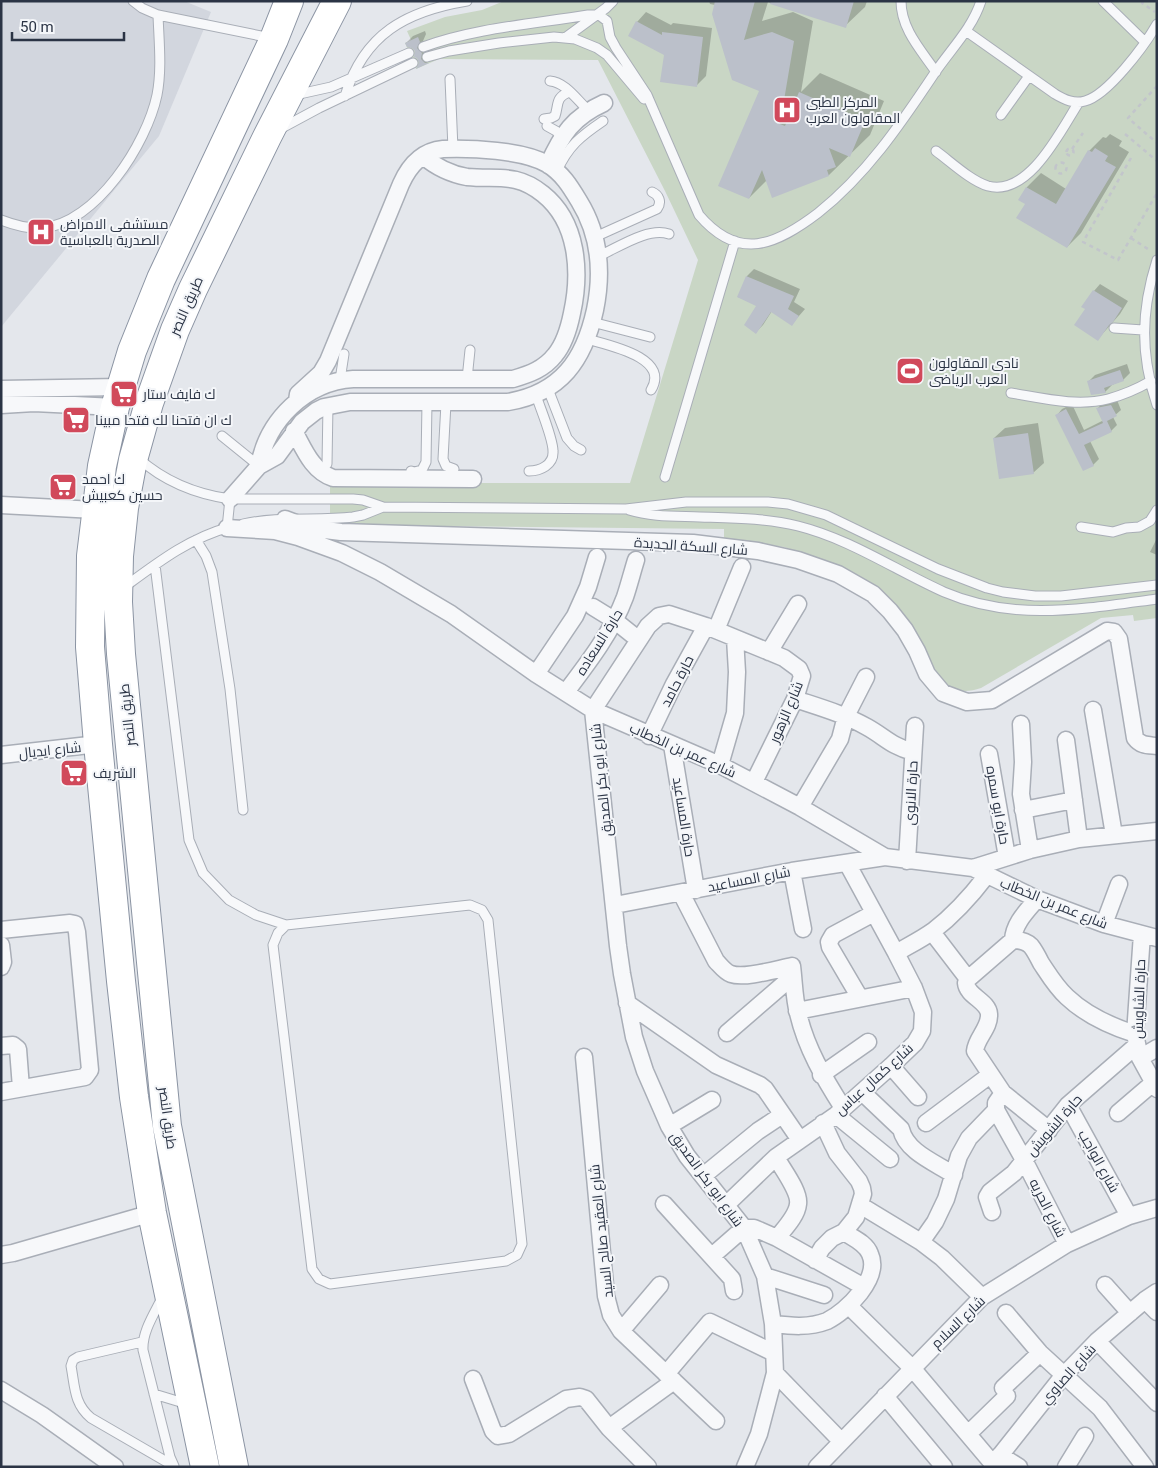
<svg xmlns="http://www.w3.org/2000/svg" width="1158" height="1468" viewBox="0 0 1158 1468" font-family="Roboto,Cairo,sans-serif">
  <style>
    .built { fill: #d2d6de }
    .green { fill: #c9d6c5 }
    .shadow { fill: #0003 }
    .building { fill: #bbc0ca }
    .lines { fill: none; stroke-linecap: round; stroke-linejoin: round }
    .lane-casing { stroke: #a9aeb7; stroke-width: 11 }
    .street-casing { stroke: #a9aeb7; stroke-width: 19 }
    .highway-casing { stroke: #8b94a3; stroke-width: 30 }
    .path { stroke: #c2c5cb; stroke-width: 2.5; stroke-dasharray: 4 4; stroke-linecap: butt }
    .lane { stroke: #f7f8fa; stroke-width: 9 }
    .street { stroke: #f7f8fa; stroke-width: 16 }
    .highway { stroke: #fff; stroke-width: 28 }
    .labels { text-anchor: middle; stroke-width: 4; stroke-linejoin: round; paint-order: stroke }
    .poi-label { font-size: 14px; fill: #2b3445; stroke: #f4f6f9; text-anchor: start }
    .street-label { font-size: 14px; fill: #2b3445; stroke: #f4f6f9 }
  </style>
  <rect width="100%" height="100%" fill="#e4e7ec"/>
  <path class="built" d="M1,1H184L211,12L159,136L1,327Z"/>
  <path class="green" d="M504,1H1157V618L1134,621L1133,615L1101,618L981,688C967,693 956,692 943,684L882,599L825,560L784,547L748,543H724V529L330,525V483H630L698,260L665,191L598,60L439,59L416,69L405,43L411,40L407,31L445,17L482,10Z"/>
  <path class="shadow" d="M709,1H867L865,7L845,26L768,2L762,21L793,12L813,21L801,92L820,73L884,101L870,135L829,175L773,196L767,180L749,198L760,90L715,5L710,4Z
    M646,12L671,25L673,23L712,28L706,76L696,86L637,22Z
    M425,31L426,34L423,41L428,46L427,52L434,57L428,62L419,67L421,63L416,51L406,43L413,36Z
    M1110,134L1122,141L1119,146L1129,152L1081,233L1067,247L1026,203L1020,199L1027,187L1041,173L1066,189L1089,151L1103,137L1106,138Z
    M754,269L800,289L794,302L805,309L792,324L772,311L763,325L756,332L758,305L738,297L747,276Z
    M1100,284L1128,301L1120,314L1098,339L1086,309L1094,291Z
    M1127,364L1130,373L1123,380L1112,385L1105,392L1088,382L1095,375Z
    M1117,400L1121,410L1113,417L1117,425L1111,431L1090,441L1099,459L1093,465L1057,415L1062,409L1072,404L1084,430L1104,420L1098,408L1103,402Z
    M1038,423L1044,463L1033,473L994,438L1005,428Z
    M1157,538V555L1150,552Z"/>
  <path class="building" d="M715,1H755L744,40L772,32L794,41L780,124L785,126L799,92L865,121L850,157L829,148L836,167L827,170L829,176L772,198L762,170L749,199L718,186L759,91L732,80L712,14Z
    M771,1H854L846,28L770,4Z
    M636,21L662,35V32L703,37L697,87L660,82L664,55L628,36Z
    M418,37L420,42L417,48L422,53L421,59L425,63H429L416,69L419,63L417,58L414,57L415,51L412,48L407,47L405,43Z
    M1095,148L1108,156L1105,161L1116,167L1067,248L1016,218L1025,204L1018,200L1026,187L1056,204L1088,150L1092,152Z
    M746,276L794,296L788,309L799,316L792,326L771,312L756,334L744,325L756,306L737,297Z
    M1093,290L1122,308L1113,322L1109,325L1098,341L1074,325L1085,309L1081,307Z
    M1120,370L1124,381L1104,388L1106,393L1091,395L1087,381Z
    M1111,405L1117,416L1107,421L1112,432L1084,445L1094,466L1083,471L1055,415L1066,409L1079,434L1103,423L1096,408Z
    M1028,433L1034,474L999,479L993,438Z"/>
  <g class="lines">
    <defs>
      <path id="lane" d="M133,1L142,8L158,15L271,38
        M901,1C901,29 921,50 936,72
        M1103,1L1145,42
        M966,31L1055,94C1065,100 1074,104 1085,101C1108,95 1145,45 1157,24
        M565,38L606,8L613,1
        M423,47C475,28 533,24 588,15H599L607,21L610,37L616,48L647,95L699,215C739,262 776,245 818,213C866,175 900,125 934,74C950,50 972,29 981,1
        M427,57L449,51L499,43L554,37L575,39L597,48L607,55L644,99
        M450,79L453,149
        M550,81C565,82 577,100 588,110
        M295,95L331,87L409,53
        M345,96C364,34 406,11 467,1
        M1001,115L1029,76
        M544,119L551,118L555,116C559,104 555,98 569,92
        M547,126L556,131L562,137
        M280,129L319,108L413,63
        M936,151C951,162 971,181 988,186C1029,197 1061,130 1079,102
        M557,171C568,146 581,136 603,121
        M1,220C14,225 29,229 42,228C96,224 147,143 157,95C162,69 159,42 158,15
        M595,237L657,209C662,202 659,195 652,192
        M599,256C619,247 648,227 669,234
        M1157,260C1141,310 1140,354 1157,405
        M592,322L650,337
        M1114,328L1143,330
        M587,339C607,345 671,357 651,390
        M467,379L470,350
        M340,380L344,354
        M548,389L567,438L574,446L581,450
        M1011,393C1042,398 1077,407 1108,399C1123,395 1137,389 1151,381
        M446,403L443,459L446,466L454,469
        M222,436L259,466
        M138,458C165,482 195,494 230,499H353L363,500L383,507L626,509L686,502H768L788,504L826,515L938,569L987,588L1003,592L1035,596H1061L1157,585
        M327,464L328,405
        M411,471L414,472L422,470L426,462L427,403
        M529,471C540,471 554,465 553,451C553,438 540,408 536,395
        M665,477L735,241
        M629,510C652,517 676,516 700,517C734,518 766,518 798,526C850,539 895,570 944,592C1014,622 1083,609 1157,599
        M243,524C279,516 316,521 353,517L363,515L383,507
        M1081,527L1113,532L1126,528L1139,527L1150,521L1157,510
        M227,528L230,499
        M196,540L206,556L212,572L230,689L243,810
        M155,565L189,840L203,873L229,900L256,915L286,925L470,905L482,910L488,920L522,1244L517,1255L506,1261L330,1284L319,1279L312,1269L273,945L278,933L286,925
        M123,588C157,563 189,538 230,527
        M162,1298C154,1314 142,1332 143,1350L170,1457L174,1466
        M142,1342L78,1357L73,1360L71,1366C75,1387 74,1404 91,1418L172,1465
        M154,1394L187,1404"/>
      <path id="street" d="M548,165C562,134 573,117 604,103
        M1,389L120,387
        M1,405L34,403L115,407
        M294,431C304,449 312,471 333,478L473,479
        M259,466C267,420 306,382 353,379H513C530,374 544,369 555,355C565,343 569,328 572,313C581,272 578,222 543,194C516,172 497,180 467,177C450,174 436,167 423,156
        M230,499L259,466L277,456L302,422L316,411L324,407L350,402H508C561,393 584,360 595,310C603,271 600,235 579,201C570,186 562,173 547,164C523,150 471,148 443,149C422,151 409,166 401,184L328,361L321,373L298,394L297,401
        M1,505L95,510
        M285,519L309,528L341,532L693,543L758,551L798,560L838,574L873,594L890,611L905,630L917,651L927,674L943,693L967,702L992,700L1107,631L1114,632L1119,639L1135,738C1141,746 1148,745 1157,746
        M227,528L275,531L298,537L342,553L380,572L451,614L536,674L593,710L720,765L800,807L885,857L973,868L1037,899L1104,924L1157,938
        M593,607L614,620L639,640
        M716,630L742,567
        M769,652L798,604
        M536,674L575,616L588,587L597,557
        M566,692C588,663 612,632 625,597C629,585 632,573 636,560
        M795,699C819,707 844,714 867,727C885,737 891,746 913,752
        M1093,710L1114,835
        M1021,724L1023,762L1021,794L1030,850
        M649,736L674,684L706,626
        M1066,740L1079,839
        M672,745L696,890
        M989,754L1007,857
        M1,755L98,744
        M720,765L735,713L737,672L735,638
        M800,807L840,739L846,716L866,677
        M1023,810L1074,800
        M907,861L915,726
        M973,868L1030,850L1079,839L1157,831
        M792,871L803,929
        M681,893L716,961C720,965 725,972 731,974C745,979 777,969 792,966C794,981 794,998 798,1013C806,1048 824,1078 843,1108
        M615,905L792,871L885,857
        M1104,924L1119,884
        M1,930L70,923L75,924L77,932L90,1070L85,1077L1,1092
        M932,932L968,979
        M1142,934L1135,1034L1140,1058L1157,1089
        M1013,940L968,979L966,983C967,996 988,1001 989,1014C990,1028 976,1038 975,1051L1003,1093L1049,1130
        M1013,940C1019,940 1026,941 1031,946C1035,951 1038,957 1041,963C1049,975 1056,987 1067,997C1086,1015 1110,1026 1135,1034
        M1013,940C1014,923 1027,911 1037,899
        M1,945L3,962L1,967
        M896,953C908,946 922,939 933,931C954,915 971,896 987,875
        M860,998L830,947L829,942L833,935L874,913
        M627,1003L716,1065L760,1085L765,1089L800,1140
        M797,1011L914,988
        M727,1033L793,976
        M1,1046L13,1045L18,1049L21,1088
        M584,1057L606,1296L611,1315L621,1331L716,1421
        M1140,1058L1157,1048
        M891,1066L918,1097
        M821,1075L868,1042
        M862,1092L901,1129C906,1152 936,1163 954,1175
        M1003,1093L996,1103V1110L1024,1160L1067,1244
        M1068,1105L1129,1216
        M1118,1113L1153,1083
        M836,1115L890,1159
        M926,1123L990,1075
        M669,1126L712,1100
        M776,1157C782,1169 800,1191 798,1204C797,1216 784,1229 777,1238
        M703,1176L758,1131L782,1115
        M664,1204L732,1279L734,1291
        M726,1205L776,1157L836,1115L891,1066L915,1043L922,1031L923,1012L914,988L896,953L847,863
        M860,1205L921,1242L942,1258L982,1297
        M992,1212L987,1197L990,1192L1014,1173L1068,1105L1137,1045
        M921,1242L935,1222L946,1199L959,1156L969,1138L996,1110
        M1,1255L13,1253L152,1213
        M712,1256L744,1228H754L777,1238L864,1287
        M815,1260L822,1248L832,1238L844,1232L856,1217L863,1194L862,1188L859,1181L837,1153L823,1123
        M765,1276L824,1295
        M1105,1285L1130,1313
        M1145,1300L1157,1312
        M849,1306L912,1368L993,1464
        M1006,1313L1040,1353L1100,1408L1145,1467
        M773,1324C791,1326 809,1328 827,1321C847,1311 881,1278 870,1254C866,1243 853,1238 844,1232
        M621,1331L660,1285
        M1097,1341L1157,1403
        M775,1373L841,1441
        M666,1374L710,1322L774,1353
        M473,1379L493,1431L498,1436L509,1434L566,1399L580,1397L586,1399L609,1428L648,1467
        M1003,1388L1040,1353
        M1,1390L42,1415L115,1467
        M885,1396L944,1467
        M609,1428L674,1381
        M968,1434L1007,1396
        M1000,1455L1019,1467
        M745,1467L759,1434L775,1373L773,1324L765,1276L744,1228L687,1156L669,1126L659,1103L645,1071L634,1037L622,974L618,946L593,710L648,626L659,616L669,614L706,626L784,658L799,669L802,676L795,699L754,782
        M817,1467L982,1297L1067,1244L1129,1216L1157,1208
        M991,1467L1063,1376L1097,1341L1145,1300L1157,1292
        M1066,1467L1085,1436"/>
      <path id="highway" d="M205,1467L152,1213L134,1097L121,981L98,744L90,647L91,556L102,466L115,407L132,351L161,279L274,39L289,1
        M234,1467L167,1126L121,654L118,602L119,556L124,508L133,460L149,403L175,330L193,289L267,137L337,1"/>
    </defs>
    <use href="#lane" class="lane-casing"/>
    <use href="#street" class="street-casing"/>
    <use href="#highway" class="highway-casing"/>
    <path class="path" d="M1143,1L1142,3L1155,12
      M1157,86L1128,118L1157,143
      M1125,134L1157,161
      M1066.5 152a3.5 3.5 0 1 1 7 0a3.5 3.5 0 1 1-7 0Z
      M1072,149L1083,133
      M1131,158L1083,242L1118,260L1157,193
      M1055.5 168a5.5 5.5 0 1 1 11 0a5.5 5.5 0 1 1-11 0Z
      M1131,238L1151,251"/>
    <use href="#lane" class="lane"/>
    <use href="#street" class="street"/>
    <use href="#highway" class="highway"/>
  </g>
  <defs>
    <symbol id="hospital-square" viewBox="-11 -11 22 22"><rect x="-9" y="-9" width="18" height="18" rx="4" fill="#d1495b" stroke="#f4f6f9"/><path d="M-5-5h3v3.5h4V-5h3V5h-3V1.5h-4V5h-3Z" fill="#fff"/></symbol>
    <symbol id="stadium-square" viewBox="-11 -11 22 22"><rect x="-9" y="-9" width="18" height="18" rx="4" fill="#d1495b" stroke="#f4f6f9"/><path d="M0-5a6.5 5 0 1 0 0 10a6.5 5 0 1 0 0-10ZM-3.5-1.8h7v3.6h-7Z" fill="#fff"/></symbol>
    <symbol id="supermarket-square" viewBox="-11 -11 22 22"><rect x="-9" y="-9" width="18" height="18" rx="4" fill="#d1495b" stroke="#f4f6f9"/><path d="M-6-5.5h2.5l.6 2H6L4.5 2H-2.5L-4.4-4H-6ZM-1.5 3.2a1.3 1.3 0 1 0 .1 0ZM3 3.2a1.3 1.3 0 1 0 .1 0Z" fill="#fff"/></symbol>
  </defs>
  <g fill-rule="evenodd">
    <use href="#hospital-square" x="771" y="94" width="32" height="32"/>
    <use href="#hospital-square" x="25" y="216" width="32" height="32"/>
    <use href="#stadium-square" x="894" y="355" width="32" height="32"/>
    <use href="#supermarket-square" x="108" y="378" width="32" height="32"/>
    <use href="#supermarket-square" x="60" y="404" width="32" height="32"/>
    <use href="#supermarket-square" x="47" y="471" width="32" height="32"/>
    <use href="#supermarket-square" x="58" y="757" width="32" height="32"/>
  </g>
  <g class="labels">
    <g class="poi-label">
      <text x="806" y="107">المركز الطبى<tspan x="806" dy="16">المقاولون العرب</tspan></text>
      <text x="60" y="229">مستشفى الامراض<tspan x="60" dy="16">الصدرية بالعباسية</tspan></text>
      <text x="929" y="368">نادى المقاولون<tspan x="929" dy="16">العرب الرياضى</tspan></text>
      <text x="143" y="399">ك فايف ستار</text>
      <text x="95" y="425">ك ان فتحنا لك فتحا مبينا</text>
      <text x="82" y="484">ك احمد<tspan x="82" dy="16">حسين كعبيش</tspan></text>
      <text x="93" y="778">الشريف</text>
    </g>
    <g class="street-label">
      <text transform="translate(186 306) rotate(-66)" y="5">طريق النصر</text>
      <text transform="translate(691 546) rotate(4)" y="5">شارع السكة الجديدة</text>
      <text transform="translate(599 642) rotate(-58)" y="5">حارة السعاده</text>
      <text transform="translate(677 681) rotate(-63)" y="5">حارة حامد</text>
      <text transform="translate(786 712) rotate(-67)" y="5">شارع الزهور</text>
      <text transform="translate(127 715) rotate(-96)" y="5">طريق النصر</text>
      <text transform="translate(50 750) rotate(-6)" y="5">شارع ايديال</text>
      <text transform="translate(683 750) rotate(24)" y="5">شارع عمر بن الخطاب</text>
      <text transform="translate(601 780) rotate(-96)" y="5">شارع ابو بكر الصديق</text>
      <text transform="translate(911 793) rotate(-87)" y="5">حارة الانوى</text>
      <text transform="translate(998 805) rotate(80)" y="5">حارة ابو سمره</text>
      <text transform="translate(684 817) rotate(81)" y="5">حارة المساعيد</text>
      <text transform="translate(749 879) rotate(-11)" y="5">شارع المساعيد</text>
      <text transform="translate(1054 903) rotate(22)" y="5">شارع عمر بن الخطاب</text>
      <text transform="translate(1139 999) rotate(-88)" y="5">حارة الشاويش</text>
      <text transform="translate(874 1079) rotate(-42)" y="5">شارع كمال عباس</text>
      <text transform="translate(168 1118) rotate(82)" y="5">طريق النصر</text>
      <text transform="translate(1054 1125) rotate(-49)" y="5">حارة الشويش</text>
      <text transform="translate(1099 1161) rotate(61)" y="5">شارع الواجب</text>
      <text transform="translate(707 1179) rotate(54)" y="5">شارع ابو بكر الصديق</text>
      <text transform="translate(1048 1208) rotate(63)" y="5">شارع الحريه</text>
      <text transform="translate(601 1231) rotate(-96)" y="5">شارع العقيد صالح السيد</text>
      <text transform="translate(958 1322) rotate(-44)" y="5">شارع السلام</text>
      <text transform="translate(1068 1374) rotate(-48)" y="5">شارع الصاوي</text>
    </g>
  </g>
  <rect width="1158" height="1468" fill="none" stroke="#2b3445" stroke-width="5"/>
  <path d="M12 32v8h112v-8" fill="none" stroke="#2b3445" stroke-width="2.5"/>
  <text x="20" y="32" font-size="15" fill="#2b3445" stroke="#f4f6f9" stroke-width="4" paint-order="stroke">50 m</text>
</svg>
